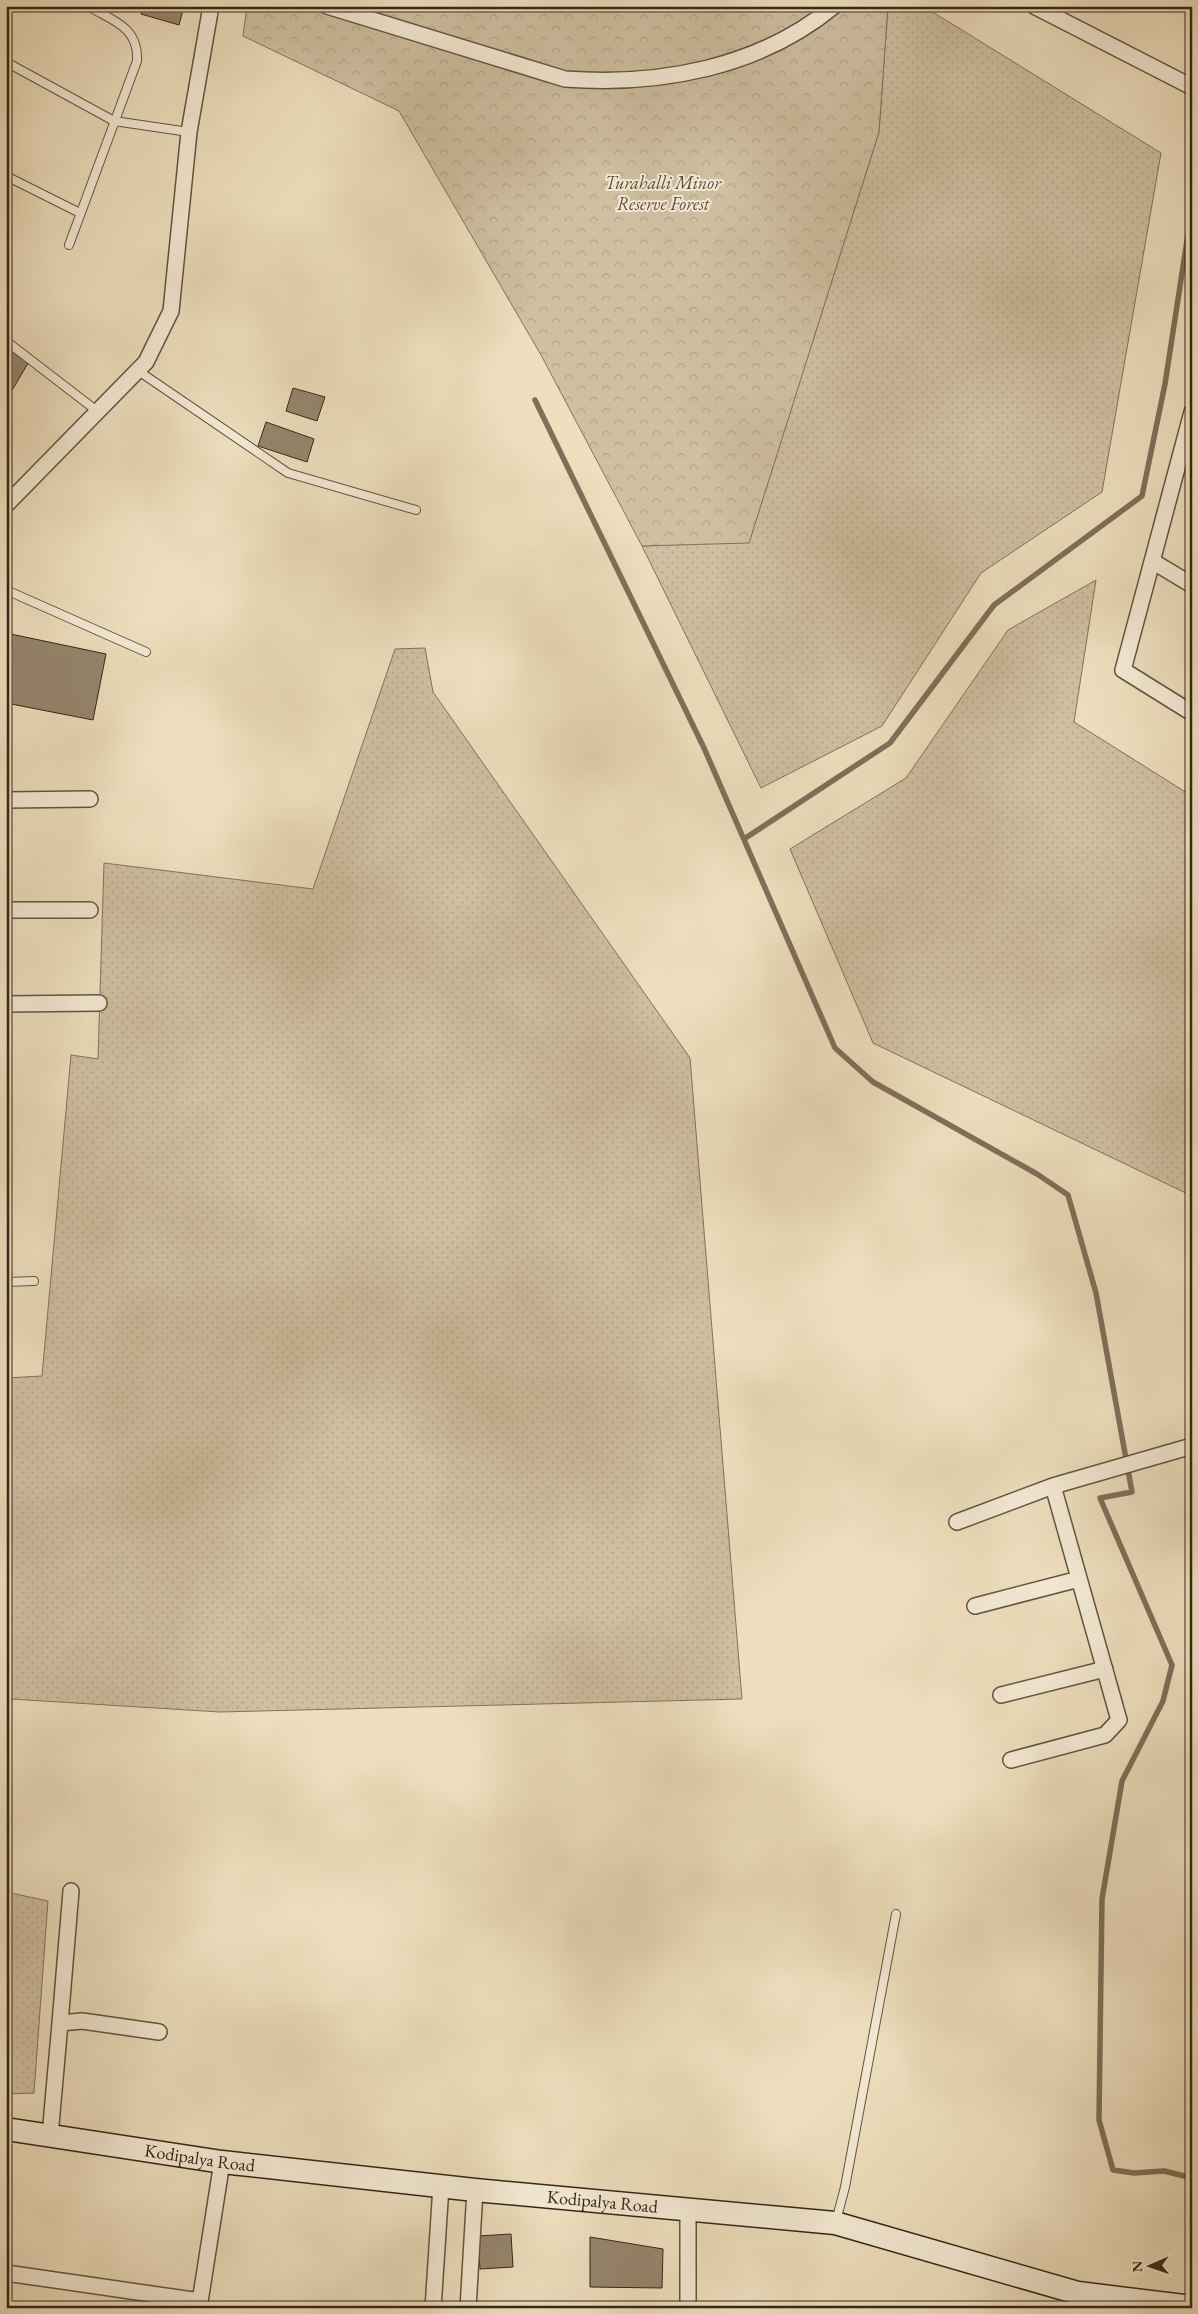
<svg xmlns="http://www.w3.org/2000/svg" width="1198" height="2314" viewBox="0 0 1198 2314" font-family="'EB Garamond',serif">
  <style>
    .grass { fill: url(#grass-dots); stroke: #82735c }
    .forest { fill: url(#forest-crowns); stroke: #82735c }
    .lines { fill: none; stroke-linecap: round; stroke-linejoin: round }
    .stream { stroke: #7f705a; stroke-width: 5.5 }
    .building { fill: #96876e; stroke: #362617 }
    .lane-casing { stroke: #645441; stroke-width: 10 }
    .street-casing { stroke: #645441; stroke-width: 18 }
    .secondary-casing { stroke: #362617; stroke-width: 25 }
    .lane { stroke: #f4ebd5; stroke-width: 8 }
    .street { stroke: #f4ebd5; stroke-width: 15 }
    .secondary { stroke: #f4ebd5; stroke-width: 22 }
    .labels { text-anchor: middle; stroke-width: 4; stroke-linejoin: round; paint-order: stroke }
    .park-label { font-size: 18px; font-style: italic; fill: #5c4c3a; stroke: #f4ebd5 }
    .street-label { font-size: 18px; fill: #362617; stroke: #f4ebd5 }
  </style>
  <defs>
    <pattern id="grass-dots" width="8" height="8" patternUnits="userSpaceOnUse" patternTransform="scale(1.25)"><rect width="8" height="8" fill="#cfc0a2"/><path d="M2 2h.1M6 6h.1" fill="none" stroke="#b2a58b" stroke-width="1.8" stroke-linecap="round"/></pattern>
    <pattern id="forest-crowns" width="20" height="18" patternUnits="userSpaceOnUse" patternTransform="scale(1.25)"><rect width="20" height="18" fill="#cfc0a2"/><path d="M2 6a3 3 0 1 1 6 0M12 15a3 3 0 1 1 6 0" fill="none" stroke="#b2a58b"/></pattern>
  </defs>
  <rect width="100%" height="100%" fill="#eee0bf"/>
  <filter id="stains"><feTurbulence type="fractalNoise" baseFrequency=".004" numOctaves="4"/><feColorMatrix values="0 0 0 0 .2 0 0 0 0 .09 0 0 0 0 .02 0 0 0 .5 -.17"/></filter>
  <radialGradient id="worn" r=".72"><stop offset=".6" stop-color="#630" stop-opacity="0"/><stop offset="1" stop-color="#630" stop-opacity=".3"/></radialGradient>
  <path class="grass" d="M888,6H923L1161,153L1102,492L981,573L882,726L761,788L642,546L749,542L879,132Z
    M1096,580L1074,722L1192,796V1196L873,1043L790,849L906,778L1008,630Z
    M425,648L433,692L690,1058L742,1699L220,1712L11,1699L6,1761V1378L42,1376L71,1055L98,1059L104,863L313,889L395,649Z
    M6,1892L48,1901L34,2093L6,2094Z"/>
  <path class="forest" d="M247,6H888L879,132L749,543L642,546L541,355L399,111L243,36Z"/>
  <g class="lines">
    <path class="stream" d="M535,400L704,748L835,1048L873,1082L1037,1174L1068,1195L1096,1293L1132,1492L1100,1498L1172,1665L1163,1701L1122,1781L1102,1899L1099,2120L1113,2170L1134,2173L1164,2171L1192,2178
      M744,839L890,743L994,605L1142,496L1165,384L1192,208"/>
  </g>
  <path class="building" d="M143,6H184L179,25L141,14Z
    M6,345L30,360L11,392L6,389Z
    M293,388L325,397L317,421L286,411Z
    M266,422L314,439L307,462L258,446Z
    M6,633L106,654L93,720L6,703Z
    M511,2234L513,2267L480,2269L478,2236Z
    M590,2237L663,2249L662,2288L590,2287Z"/>
  <g class="lines">
    <defs>
      <path id="lane" d="M6,62L114,121L189,132
        M6,176L80,213
        M69,245L137,61C139,27 113,21 88,6
        M6,341L97,411
        M137,370L288,473L416,510
        M6,590L146,652
        M6,1282L34,1281
        M836,2221L845,2187L896,1914"/>
      <path id="street" d="M327,6L565,79C659,86 759,68 834,6
        M1034,6L1192,87
        M1192,412L1123,670L1192,713
        M6,505L146,362L171,311L189,132L211,6
        M1152,561L1192,585
        M6,800L90,799
        M6,910H90
        M6,1004L99,1003
        M957,1522L1053,1486
        M975,1606L1079,1579
        M1001,1695L1105,1669
        M1011,1760L1105,1735L1119,1720L1053,1486L1192,1446
        M60,2023L71,1891
        M50,2136L60,2023L82,2021L159,2032
        M6,2273L200,2301
        M199,2308L222,2162
        M433,2308L441,2186
        M468,2308L475,2190
        M688,2308V2210"/>
      <g id="secondary">
        <path id="s1" d="M6,2129L222,2162L475,2190L835,2223L1078,2293L1192,2307"/>
      </g>
    </defs>
    <use href="#lane" class="lane-casing"/>
    <use href="#street" class="street-casing"/>
    <use href="#secondary" class="secondary-casing"/>
    <use href="#lane" class="lane"/>
    <use href="#street" class="street"/>
    <use href="#secondary" class="secondary"/>
  </g>
  <g class="labels">
    <g class="park-label">
      <text x="663" y="189">Turahalli Minor<tspan x="663" dy="21">Reserve Forest</tspan></text>
    </g>
    <g class="street-label">
      <text dy="6" stroke="none"><textPath href="#s1" startOffset="196">Kodipalya Road</textPath></text>
      <text dy="6" stroke="none"><textPath href="#s1" startOffset="601">Kodipalya Road</textPath></text>
    </g>
  </g>
  <rect width="1198" height="2314" fill="none" stroke="#eee0bf" stroke-width="25"/>
  <rect x="8" y="8" width="1183" height="2299" fill="none" stroke="#362617" stroke-width="2.5"/>
  <rect x="12" y="12" width="1173" height="2289" fill="none" stroke="#362617"/>
  <g transform="translate(1150 2266) rotate(268)" stroke="#f4ebd5" stroke-width="4" paint-order="stroke">
  <path d="M0-4L9 19L0 12L-9 19Z" fill="#362617"/>
  <text y="-8" font-size="14" font-weight="bold" text-anchor="middle" fill="#362617">N</text>
  </g>
  <rect width="100%" height="100%" filter="url(#stains)"/>
  <rect width="100%" height="100%" fill="url(#worn)"/>
</svg>
